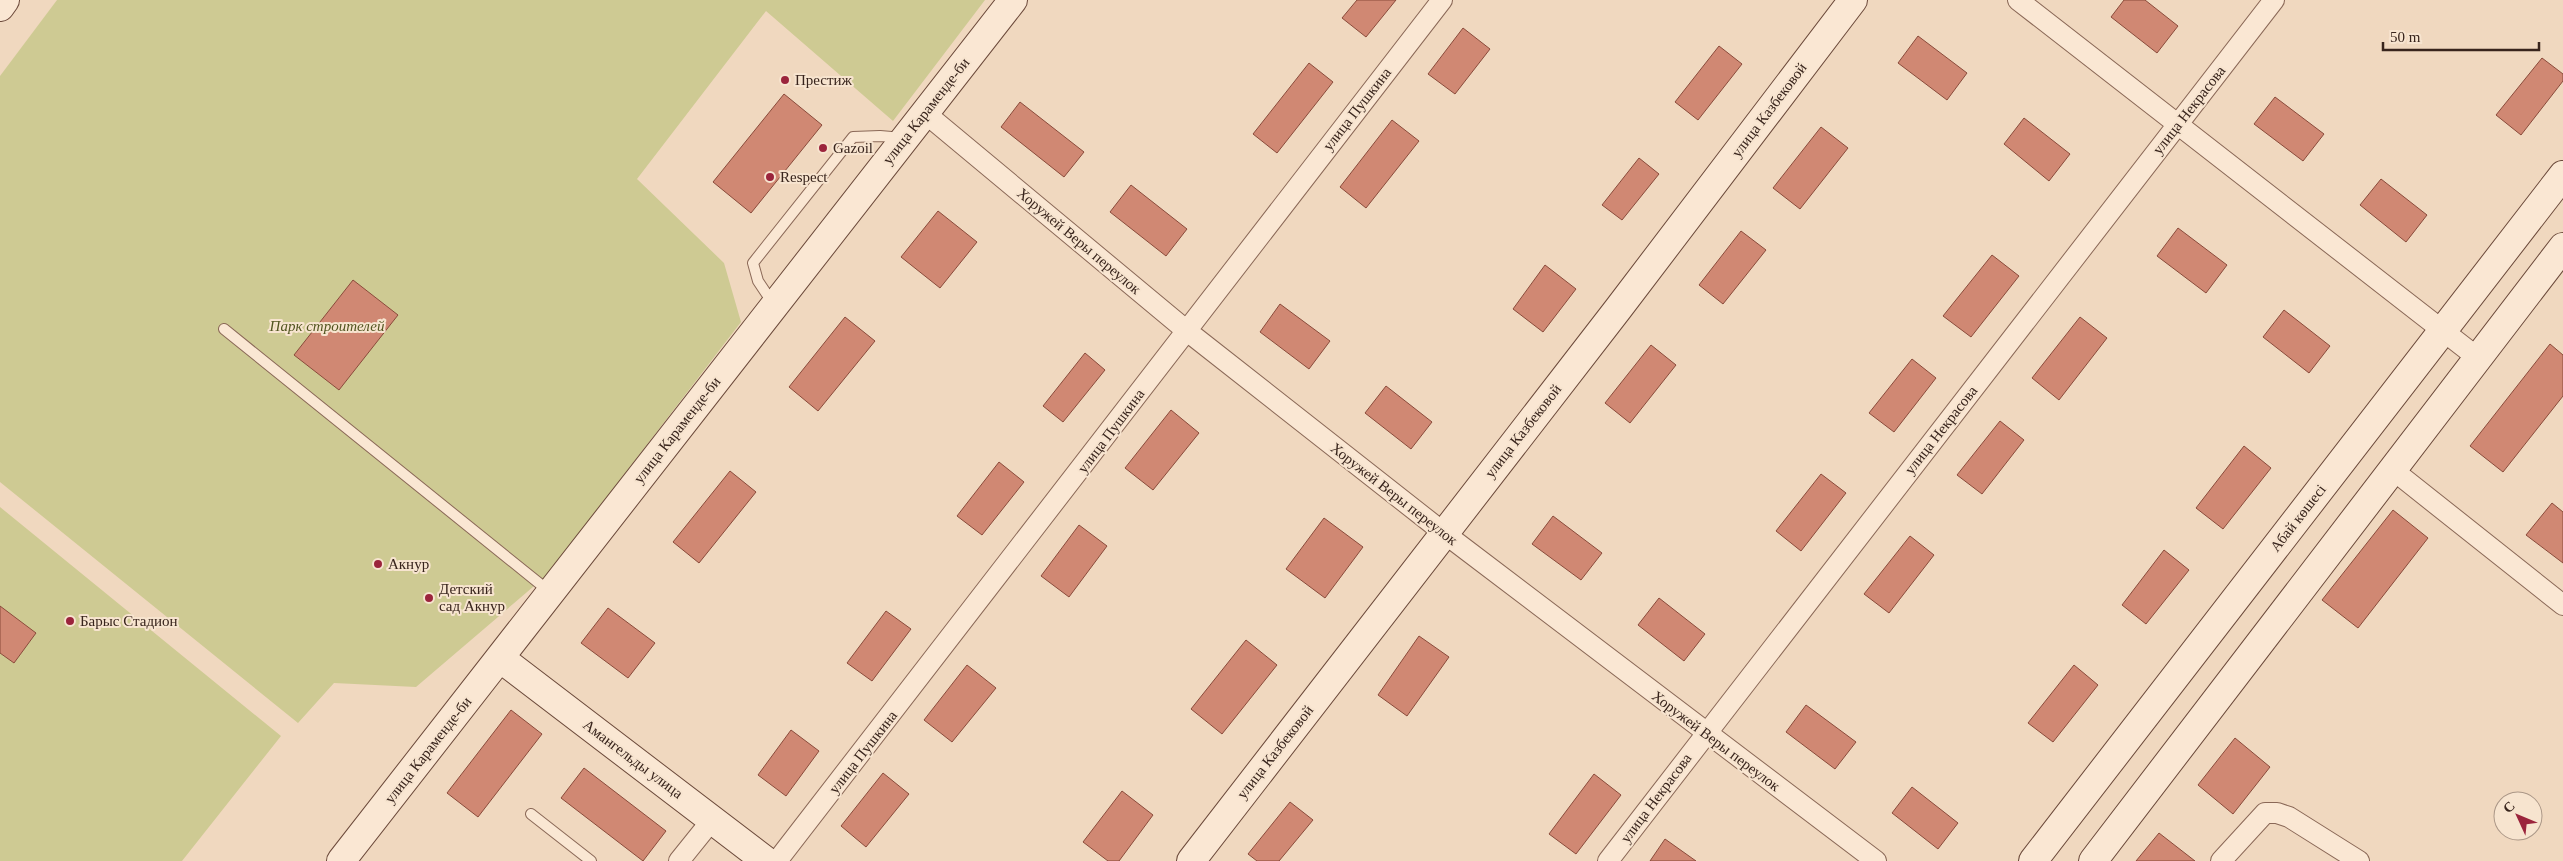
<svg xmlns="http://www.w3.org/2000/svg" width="2563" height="861" viewBox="0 0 2563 861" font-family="'Times New Roman',serif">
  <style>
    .green { fill: #ceca93 }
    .building { fill: #d08873; stroke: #8a4b3b }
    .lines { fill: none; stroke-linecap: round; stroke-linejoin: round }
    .lane-casing { stroke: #8a6857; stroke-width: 12 }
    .street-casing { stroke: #8a6857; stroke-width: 22 }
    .secondary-casing { stroke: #6b493a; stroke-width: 30 }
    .lane { stroke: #fae7d3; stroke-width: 10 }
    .street { stroke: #fae7d3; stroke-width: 20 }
    .secondary { stroke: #fae7d3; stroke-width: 28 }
    .poi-dot { fill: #9b243c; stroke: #f7e4cf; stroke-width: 2 }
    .labels { text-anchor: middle; stroke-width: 4; stroke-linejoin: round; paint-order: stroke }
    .poi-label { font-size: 15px; fill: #38241c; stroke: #f7e4cf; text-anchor: start }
    .street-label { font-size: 15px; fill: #38241c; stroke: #f7e4cf }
    .park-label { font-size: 15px; font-style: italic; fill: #535621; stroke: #f7e4cf }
  </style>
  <rect width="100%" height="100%" fill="#f0d8bf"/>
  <path class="green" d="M57,0H985L893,121L766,11L637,179L724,263L741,322L547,575L416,687L334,683L298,723L0,482V76Z
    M0,507L281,736L182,861H0Z"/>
  <path class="building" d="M1357,0H1396L1366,37L1342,18Z
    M2124,0H2145L2178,26L2157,53L2111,17Z
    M1463,28L1490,49L1455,94L1428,74Z
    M1918,36L1967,73L1947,100L1898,63Z
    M1719,46L1742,64L1698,120L1675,102Z
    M2542,58L2563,74V81L2521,135L2496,115Z
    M1309,63L1333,82L1277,153L1253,134Z
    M784,94L822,125L751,213L713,182Z
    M2275,97L2324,134L2303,161L2254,124Z
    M1020,102L1084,152L1064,177L1001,127Z
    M2024,118L2070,154L2049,181L2004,144Z
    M1392,120L1419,141L1366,208L1340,187Z
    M1821,127L1848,148L1800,209L1773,188Z
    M1639,158L1659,174L1622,220L1602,205Z
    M2381,179L2427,215L2406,242L2360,205Z
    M1131,185L1187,229L1166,256L1110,212Z
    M938,211L977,242L940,288L901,257Z
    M2178,228L2227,265L2206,293L2157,256Z
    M1741,231L1766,250L1723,304L1699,285Z
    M1992,255L2019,276L1971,337L1943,316Z
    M1545,265L1576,289L1543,332L1513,309Z
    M353,280L398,315L339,390L294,355Z
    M1280,304L1330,341L1309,369L1260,332Z
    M2284,310L2330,346L2309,373L2263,337Z
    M845,317L875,341L818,411L789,387Z
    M2080,317L2107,338L2059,400L2032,378Z
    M2550,344L2563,355V396L2503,472L2470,446Z
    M1651,345L1676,365L1630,423L1605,403Z
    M1085,353L1105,370L1063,422L1043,406Z
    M1912,359L1936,378L1894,432L1869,413Z
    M1386,386L1432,422L1411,449L1365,413Z
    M1171,410L1199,433L1153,490L1125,468Z
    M2000,421L2024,440L1982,494L1957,475Z
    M2244,446L2271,468L2223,529L2196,508Z
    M999,462L1024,482L982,535L957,516Z
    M730,471L756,492L699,563L673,542Z
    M1821,474L1846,493L1801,551L1776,531Z
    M2552,503L2563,512V563L2526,535Z
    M2393,510L2428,538L2358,628L2322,600Z
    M1553,516L1602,553L1581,580L1532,544Z
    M1324,518L1363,547L1325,598L1286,569Z
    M1079,525L1107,546L1069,597L1041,576Z
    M1910,536L1934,555L1889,613L1864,594Z
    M2164,550L2189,570L2146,624L2122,605Z
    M1659,598L1705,634L1684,661L1638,625Z
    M0,606L36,633L14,663L0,653Z
    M608,608L655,643L628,678L581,643Z
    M886,611L911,629L872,681L847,663Z
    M1419,636L1449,657L1407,716L1378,695Z
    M1246,640L1277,665L1222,734L1191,709Z
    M967,665L996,688L952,742L924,720Z
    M2074,665L2098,685L2053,742L2028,723Z
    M1806,705L1856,742L1835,769L1786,732Z
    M511,710L542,734L478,817L447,793Z
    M791,730L819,751L786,796L758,775Z
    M2235,738L2270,767L2233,814L2198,785Z
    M584,768L666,831L643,861L561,798Z
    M883,773L909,794L866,847L841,826Z
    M1594,774L1621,795L1576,854L1549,834Z
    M1912,787L1958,823L1938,849L1892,813Z
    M1122,791L1153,815L1119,861H1108L1083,842Z
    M1290,802L1313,820L1279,861H1257L1248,854Z
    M2159,833L2195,861H2136Z
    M1665,839L1696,861H1650Z"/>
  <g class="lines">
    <defs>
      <path id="lane" d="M774,305L758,281L753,263L853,137L880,136L903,138
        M224,329L550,592
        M531,814L591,861"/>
      <path id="street" d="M2018,0L2478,358
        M925,113L1187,331L1444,533L1876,861
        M2393,470L2563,605
        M679,861L712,820
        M777,861L1442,0
        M1608,861L2274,0
        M2221,861L2265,813H2277L2289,817L2359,861"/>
      <path id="secondary" d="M0,7L5,0
        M500,658L766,861
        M341,861L1013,0
        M1191,861L1618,309L1853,0
        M2033,861L2563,175
        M2093,861L2563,247"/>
    </defs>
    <use href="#lane" class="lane-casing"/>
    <use href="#street" class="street-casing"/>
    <use href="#secondary" class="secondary-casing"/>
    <use href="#lane" class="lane"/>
    <use href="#street" class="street"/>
    <use href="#secondary" class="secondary"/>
  </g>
  <g class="poi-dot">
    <circle cx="785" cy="80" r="5"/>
    <circle cx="823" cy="148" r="5"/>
    <circle cx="770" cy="177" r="5"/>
    <circle cx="378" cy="564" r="5"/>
    <circle cx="429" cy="598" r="5"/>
    <circle cx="70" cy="621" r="5"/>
  </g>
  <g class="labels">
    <g class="poi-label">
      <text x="795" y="85">Престиж</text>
      <text x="833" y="153">Gazoil</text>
      <text x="780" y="182">Respect</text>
      <text x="388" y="569">Акнур</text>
      <text x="439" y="594">Детский<tspan x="439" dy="17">сад Акнур</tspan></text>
      <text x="80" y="626">Барыс Стадион</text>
    </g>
    <g class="street-label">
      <text transform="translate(1357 109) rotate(-52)" y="5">улица Пушкина</text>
      <text transform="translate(1769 110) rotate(-53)" y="5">улица Казбековой</text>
      <text transform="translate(2189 110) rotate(-52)" y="5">улица Некрасова</text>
      <text transform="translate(926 111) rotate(-52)" y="5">улица Караменде-би</text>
      <text transform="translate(1079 241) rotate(40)" y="5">Хоружей Веры переулок</text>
      <text transform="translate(677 430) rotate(-52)" y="5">улица Караменде-би</text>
      <text transform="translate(1941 430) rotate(-52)" y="5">улица Некрасова</text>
      <text transform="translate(1111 431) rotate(-53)" y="5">улица Пушкина</text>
      <text transform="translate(1523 431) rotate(-52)" y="5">улица Казбековой</text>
      <text transform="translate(1394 494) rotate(38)" y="5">Хоружей Веры переулок</text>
      <text transform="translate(2298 518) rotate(-52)" y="5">Абай көшесі</text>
      <text transform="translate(1716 741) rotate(37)" y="5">Хоружей Веры переулок</text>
      <text transform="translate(428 750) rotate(-52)" y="5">улица Караменде-би</text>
      <text transform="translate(863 752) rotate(-52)" y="5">улица Пушкина</text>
      <text transform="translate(1275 752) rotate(-52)" y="5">улица Казбековой</text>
      <text transform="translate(633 759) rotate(37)" y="5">Амангельды улица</text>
      <text transform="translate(1656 798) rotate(-53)" y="5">улица Некрасова</text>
    </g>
    <g class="park-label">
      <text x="327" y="331">Парк строителей</text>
    </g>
  </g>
  <g transform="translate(2518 816) rotate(314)"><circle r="24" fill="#f7e4cf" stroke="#ab9787"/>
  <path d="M0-4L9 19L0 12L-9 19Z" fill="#9b243c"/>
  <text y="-8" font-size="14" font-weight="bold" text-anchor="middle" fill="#38241c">С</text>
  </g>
  <path d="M2383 42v8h156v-8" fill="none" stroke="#38241c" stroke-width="2.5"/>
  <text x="2390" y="42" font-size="15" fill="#38241c" stroke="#f7e4cf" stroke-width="4" paint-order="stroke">50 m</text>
</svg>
